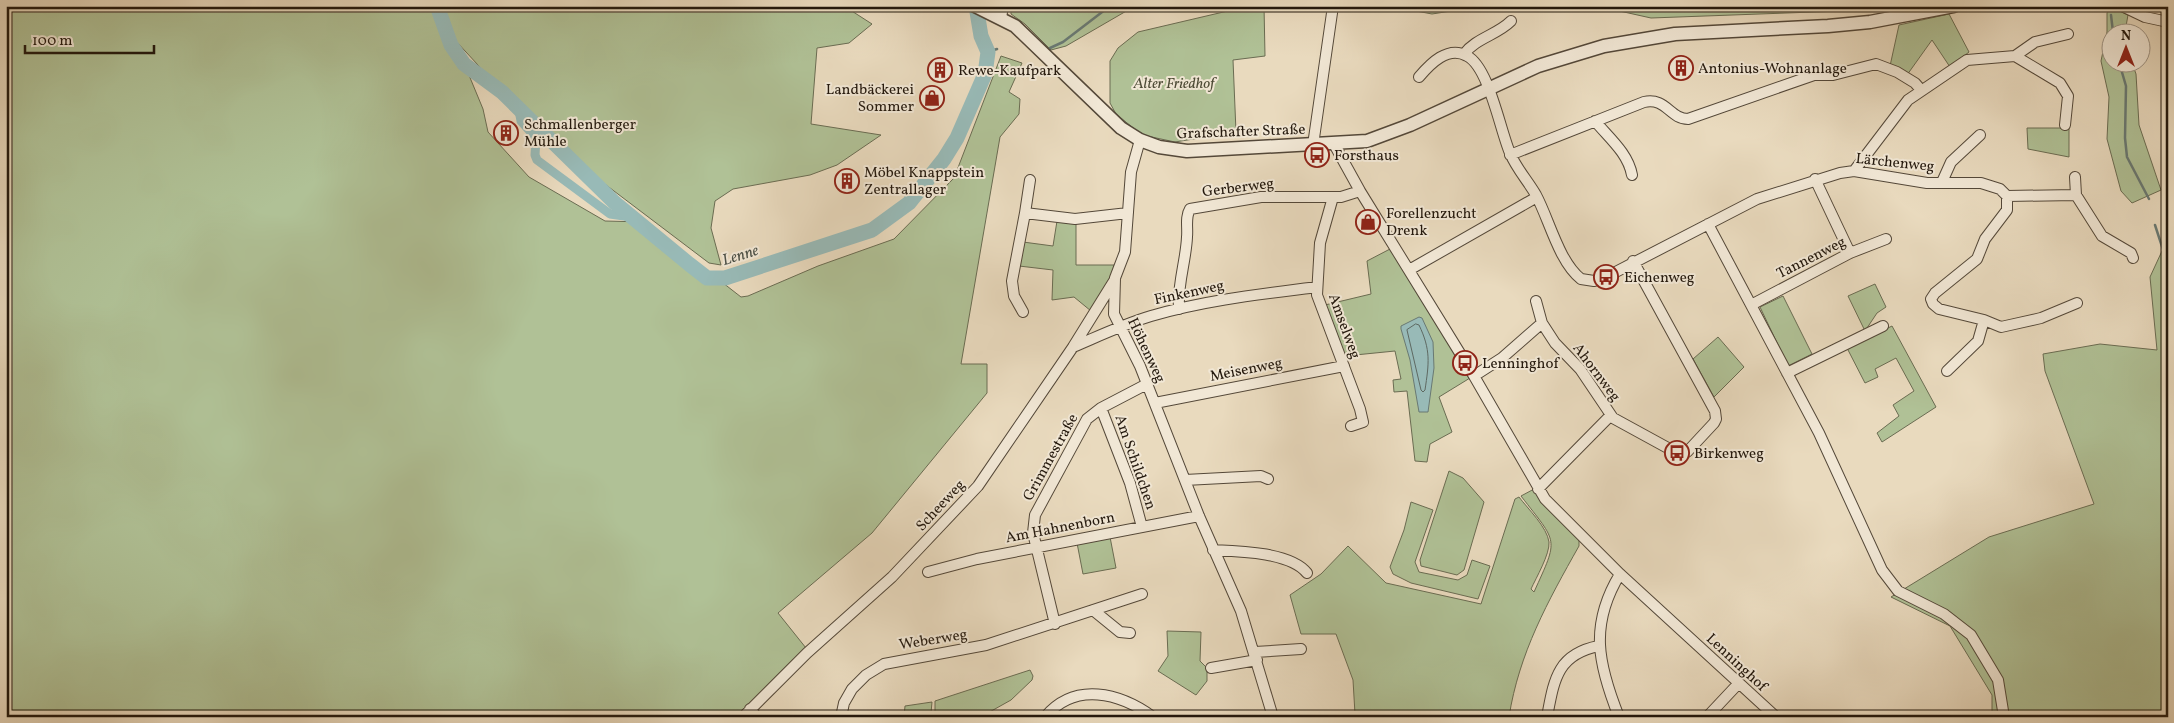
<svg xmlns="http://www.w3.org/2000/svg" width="2174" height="723" viewBox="0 0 2174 723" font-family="Vollkorn,serif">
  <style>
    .green { fill: #b0c196; stroke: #6a6c52 }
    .water { fill: #98bab7; stroke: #697973 }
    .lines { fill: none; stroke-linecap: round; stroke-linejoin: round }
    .shore { stroke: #5e6962; stroke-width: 1 }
    .stream { stroke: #697973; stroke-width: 2.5 }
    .canal { stroke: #98bab7; stroke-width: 9 }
    .river { stroke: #98bab7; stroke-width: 15 }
    .minor-casing { stroke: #544839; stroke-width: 12 }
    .tertiary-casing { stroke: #544839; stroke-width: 15 }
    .minor { stroke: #f1e7d5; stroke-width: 10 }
    .tertiary { stroke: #f1e7d5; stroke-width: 12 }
    .labels { text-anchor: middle; stroke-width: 4; stroke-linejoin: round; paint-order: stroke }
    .poi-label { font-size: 15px; fill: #23180d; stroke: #f1e7d5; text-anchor: start }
    .park-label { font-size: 15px; font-style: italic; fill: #4d4b36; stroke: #f1e7d5 }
    .street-label { font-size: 15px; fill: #23180d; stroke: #f1e7d5 }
    .water-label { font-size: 16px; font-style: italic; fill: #4c5148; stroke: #f1e7d5 }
  </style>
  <rect width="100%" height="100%" fill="#e9dabe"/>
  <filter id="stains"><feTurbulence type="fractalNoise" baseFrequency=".004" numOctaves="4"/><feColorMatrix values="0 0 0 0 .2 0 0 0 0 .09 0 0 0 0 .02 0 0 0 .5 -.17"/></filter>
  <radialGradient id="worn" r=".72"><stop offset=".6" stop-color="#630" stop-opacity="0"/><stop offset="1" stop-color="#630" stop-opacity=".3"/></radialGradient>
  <path class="green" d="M6,6H844L872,24L849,43L817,48L811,124L881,135L837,165L810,175L733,189L715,201L711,228L721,265L709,263L548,141L454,39L483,109L488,132L529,177L605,221L645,222L741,297L748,296L818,266L894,239L954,178L1001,56L1022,63L1009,92L1020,99L1019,114L1000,137L961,364H987V393L872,533L778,613L806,648L740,717H90L89,715L86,717H6Z
    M1011,6H1135L1066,46L1051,50L1025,24L1011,14Z
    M1249,6H1264L1265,56L1233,60L1236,132L1175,142L1147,136L1137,131L1116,114L1110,103V61L1118,48L1138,32Z
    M1390,6H1483L1432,14Z
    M1522,6H1885L1868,10L1651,18L1615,10Z
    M2110,6L2128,15L2125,32H2112V62L2132,63L2136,74L2139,125L2161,190L2132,203L2121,191L2107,139L2109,97L2101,61L2107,32V13Z
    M1949,14L1969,52L1950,67L1932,40L1907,75L1890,66L1899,25Z
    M2027,128H2069V157L2028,149Z
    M1057,221L1076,223V265H1114V273L1091,311L1074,297L1052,300L1053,270L1019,266L1023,242L1053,246Z
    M2168,238V717H1990L1992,715V695L1950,626L1891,597L1989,537L2094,504L2045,371L2043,354L2100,344L2157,350L2150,277Z
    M1390,249L1470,378L1439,397L1452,432L1430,444L1427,462L1415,461L1407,391L1394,392L1393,380L1401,379L1395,351L1345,356L1325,305L1371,294L1367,261Z
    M1875,284L1886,307L1877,313L1865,331L1848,296Z
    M1783,296L1812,354L1788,366L1760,307Z
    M1892,326L1936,407L1882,442L1877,433L1899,416L1893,405L1914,391L1896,358L1875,369L1878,377L1865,383L1847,348Z
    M1718,337L1744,367L1714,397L1693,359Z
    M1449,471L1463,478L1484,502L1464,570L1457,575L1421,566L1420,560Z
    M1536,488L1579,540V546C1548,601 1519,653 1509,717H1335V715L1355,714L1353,680L1336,634H1301L1290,595L1321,574L1348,546L1386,583L1481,604L1515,499L1519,497C1528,509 1547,527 1549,542C1550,554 1536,578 1531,589L1534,592C1559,537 1558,544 1521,496Z
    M1411,502L1433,510L1415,562L1419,572L1458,580L1467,575L1472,560L1490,566L1478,599L1411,583L1393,574L1390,567L1404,530Z
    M1110,537L1116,568L1083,574L1077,543Z
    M1167,631L1201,632L1200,661L1207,668V681L1196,695L1158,671L1168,656Z
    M1030,670L1033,676L1032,680L1011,700L986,714L935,713V701Z
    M932,702L931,713L961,715L960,717H904L905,706Z"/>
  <path class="water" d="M1419,317L1422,318L1433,342L1434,368L1428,412H1419L1410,360L1401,329V326Z"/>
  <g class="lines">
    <path class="shore" d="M1416,324L1419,325C1431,350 1429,363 1425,390L1423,392L1421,390L1407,330Z"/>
    <path class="stream" d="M2111,15L2113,32
      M1050,48L1063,42L1110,6
      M988,52L997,49
      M2119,62L2126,86L2125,138L2127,157L2149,199
      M2155,225L2168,265"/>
    <path class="canal" d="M519,110L521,121L536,138L535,155L537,160L610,214L631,217"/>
    <path class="river" d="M437,6L451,45L464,64L502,92L615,203L689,264L707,278H725L872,230L909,203L944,159L957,138L985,74L988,52L981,36L976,6"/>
    <defs>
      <path id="minor" d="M2122,6L2145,17L2168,22
        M1001,18L1003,6
        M1464,54C1476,38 1497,35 1511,21
        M2015,56L2035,42L2068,34
        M1419,77C1430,64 1448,45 1467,56C1489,67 1500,130 1510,153C1516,168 1528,181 1536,195C1549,219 1559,262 1581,279L1594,281L1606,277L1757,199L1840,173L1854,171L1927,183H1981L2000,189L2007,196L2076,195L2102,236L2131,253L2133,258
        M1595,121C1609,138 1628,153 1632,175
        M1140,140L1131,172L1125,252L1115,278L1114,314L1140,366L1199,516L1241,611L1273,717
        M1334,144L1360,191L1474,376L1545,499L1620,574L1776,717
        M1313,145L1333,6
        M1510,155L1644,102C1666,97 1670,119 1688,119L1814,75H1833L1876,64L1897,72L1915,83L1921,90
        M1854,171L1908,100L1967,60L2015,56L2060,83L2068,96L2065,125
        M2075,177L2076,195
        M1815,179L1850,253
        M1030,180L1025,213L1075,219L1128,213
        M1942,182L1951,162L1980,135
        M2007,196V210L1985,239L1977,259L1935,293L1931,299L1933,304L1939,309L1984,320L2001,327L2041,318L2077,303
        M1333,197L1320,243L1317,295L1360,409L1363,422L1351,426
        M1708,224L1819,433L1882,570L1898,591L1944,614L1971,635L1998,680L2004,717
        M1409,270L1537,197
        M1536,301L1542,323
        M1751,305L1850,253L1886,239
        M1179,309C1177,285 1186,261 1187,237C1188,228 1185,217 1190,209L1261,197H1341L1360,191
        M1023,312L1014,296L1012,281L1025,213
        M1073,347C1099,336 1124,324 1151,316C1205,300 1262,294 1317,287
        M1947,371L1978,341L1984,320
        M1787,373L1883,326
        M1474,376L1502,358L1542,323L1555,343L1580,369L1613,418L1677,453L1687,452L1714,423L1716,419L1715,411L1633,261
        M1155,403L1344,366
        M1101,408L1130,483L1142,527
        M1185,480L1261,476L1268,479
        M1538,489L1611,415
        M1213,550C1237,551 1291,552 1307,573
        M928,572L977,559L1199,516
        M1093,610L1120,632L1130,633
        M1055,624L1033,533L1035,515L1087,419L1101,408L1147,384
        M1255,652L1301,649
        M1211,668L1257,660
        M750,709L757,717
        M743,717L807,653L892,577L978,486L1073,347L1114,281
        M841,717L844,703L852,689L866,675L884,664L986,645L1142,594
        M1045,717C1075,681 1120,693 1153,717
        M1547,717C1554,680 1557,654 1599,646
        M1619,717C1598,664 1589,625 1620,574
        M1707,717L1738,684"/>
      <path id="tertiary" d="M975,6L1015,26L1121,128L1140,140L1159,147L1187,151L1367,141L1410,125L1538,66L1604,46L1675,34L1828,26L1870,22L1954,6"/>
    </defs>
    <use href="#minor" class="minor-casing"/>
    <use href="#tertiary" class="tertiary-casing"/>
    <use href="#minor" class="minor"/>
    <use href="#tertiary" class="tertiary"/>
  </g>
  <defs>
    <symbol id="building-ring" viewBox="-11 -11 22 22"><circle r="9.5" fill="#f1e7d5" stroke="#8f2418" stroke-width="1.5"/><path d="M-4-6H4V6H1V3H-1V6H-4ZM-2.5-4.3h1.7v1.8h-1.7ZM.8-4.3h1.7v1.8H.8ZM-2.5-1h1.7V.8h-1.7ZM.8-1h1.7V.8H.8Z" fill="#8f2418"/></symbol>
    <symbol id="shop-ring" viewBox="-11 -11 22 22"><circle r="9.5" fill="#f1e7d5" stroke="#8f2418" stroke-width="1.5"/><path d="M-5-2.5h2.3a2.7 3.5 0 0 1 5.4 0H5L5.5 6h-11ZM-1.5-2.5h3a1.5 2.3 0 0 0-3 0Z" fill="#8f2418"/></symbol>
    <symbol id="bus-ring" viewBox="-11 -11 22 22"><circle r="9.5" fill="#f1e7d5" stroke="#8f2418" stroke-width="1.5"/><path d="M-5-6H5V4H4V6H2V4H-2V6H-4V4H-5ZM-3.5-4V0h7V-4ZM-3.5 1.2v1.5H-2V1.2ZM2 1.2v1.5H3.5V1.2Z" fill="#8f2418"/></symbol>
  </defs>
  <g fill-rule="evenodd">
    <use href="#building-ring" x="1667" y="54" width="28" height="28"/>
    <use href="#building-ring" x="926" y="56" width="28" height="28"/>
    <use href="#shop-ring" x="918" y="84" width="28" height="28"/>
    <use href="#building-ring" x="492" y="119" width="28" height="28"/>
    <use href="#bus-ring" x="1303" y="141" width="28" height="28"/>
    <use href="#building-ring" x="833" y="167" width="28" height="28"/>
    <use href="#shop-ring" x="1354" y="208" width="28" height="28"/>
    <use href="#bus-ring" x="1592" y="263" width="28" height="28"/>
    <use href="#bus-ring" x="1451" y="349" width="28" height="28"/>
    <use href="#bus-ring" x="1663" y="439" width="28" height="28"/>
  </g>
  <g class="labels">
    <g class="poi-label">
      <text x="1698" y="73">Antonius-Wohnanlage</text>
      <text x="958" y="75">Rewe-Kaufpark</text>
      <text x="914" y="94" text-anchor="end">Landbäckerei<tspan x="914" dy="17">Sommer</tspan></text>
      <text x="524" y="129">Schmallenberger<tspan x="524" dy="17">Mühle</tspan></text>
      <text x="1334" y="160">Forsthaus</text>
      <text x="864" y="177">Möbel Knappstein<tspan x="864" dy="17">Zentrallager</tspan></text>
      <text x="1386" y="218">Forellenzucht<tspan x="1386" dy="17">Drenk</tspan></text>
      <text x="1624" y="282">Eichenweg</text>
      <text x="1482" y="368">Lenninghof</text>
      <text x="1694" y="458">Birkenweg</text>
    </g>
    <g class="park-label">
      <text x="1174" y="88">Alter Friedhof</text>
    </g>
    <g class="street-label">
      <text transform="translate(1241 131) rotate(-2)" y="5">Grafschafter Straße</text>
      <text transform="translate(1895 162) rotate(6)" y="5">Lärchenweg</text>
      <text transform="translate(1238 187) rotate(-7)" y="5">Gerberweg</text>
      <text transform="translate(1811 257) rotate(-27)" y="5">Tannenweg</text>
      <text transform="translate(1189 292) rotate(-12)" y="5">Finkenweg</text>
      <text transform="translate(1345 326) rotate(70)" y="5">Amselweg</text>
      <text transform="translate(1147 350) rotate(65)" y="5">Höhenweg</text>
      <text transform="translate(1246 369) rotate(-11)" y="5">Meisenweg</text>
      <text transform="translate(1597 372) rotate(53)" y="5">Ahornweg</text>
      <text transform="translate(1050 457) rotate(-61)" y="5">Grimmestraße</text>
      <text transform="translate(1136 462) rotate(71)" y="5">Am Schildchen</text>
      <text transform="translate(940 505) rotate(-47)" y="5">Scheeweg</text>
      <text transform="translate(1060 527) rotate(-11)" y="5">Am Hahnenborn</text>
      <text transform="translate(933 639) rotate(-9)" y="5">Weberweg</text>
      <text transform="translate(1737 662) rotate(43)" y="5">Lenninghof</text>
    </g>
    <g class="water-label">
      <text transform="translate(740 254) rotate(-17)" y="6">Lenne</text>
    </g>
  </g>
  <rect width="2174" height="723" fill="none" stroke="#e9dabe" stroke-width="25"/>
  <rect x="8" y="8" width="2159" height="708" fill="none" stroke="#23180d" stroke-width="2.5"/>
  <rect x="12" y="12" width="2149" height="698" fill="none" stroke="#23180d"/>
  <g transform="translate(2126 48)"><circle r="24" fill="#f1e7d5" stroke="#9f9485"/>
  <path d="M0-4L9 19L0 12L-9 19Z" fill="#8f2418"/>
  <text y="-8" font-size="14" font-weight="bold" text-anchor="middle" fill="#23180d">N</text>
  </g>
  <path d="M25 45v8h129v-8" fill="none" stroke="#23180d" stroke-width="2.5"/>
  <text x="32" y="45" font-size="15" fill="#23180d" stroke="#f1e7d5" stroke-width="4" paint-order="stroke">100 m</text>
  <rect width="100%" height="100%" filter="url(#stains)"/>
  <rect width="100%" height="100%" fill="url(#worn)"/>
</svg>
